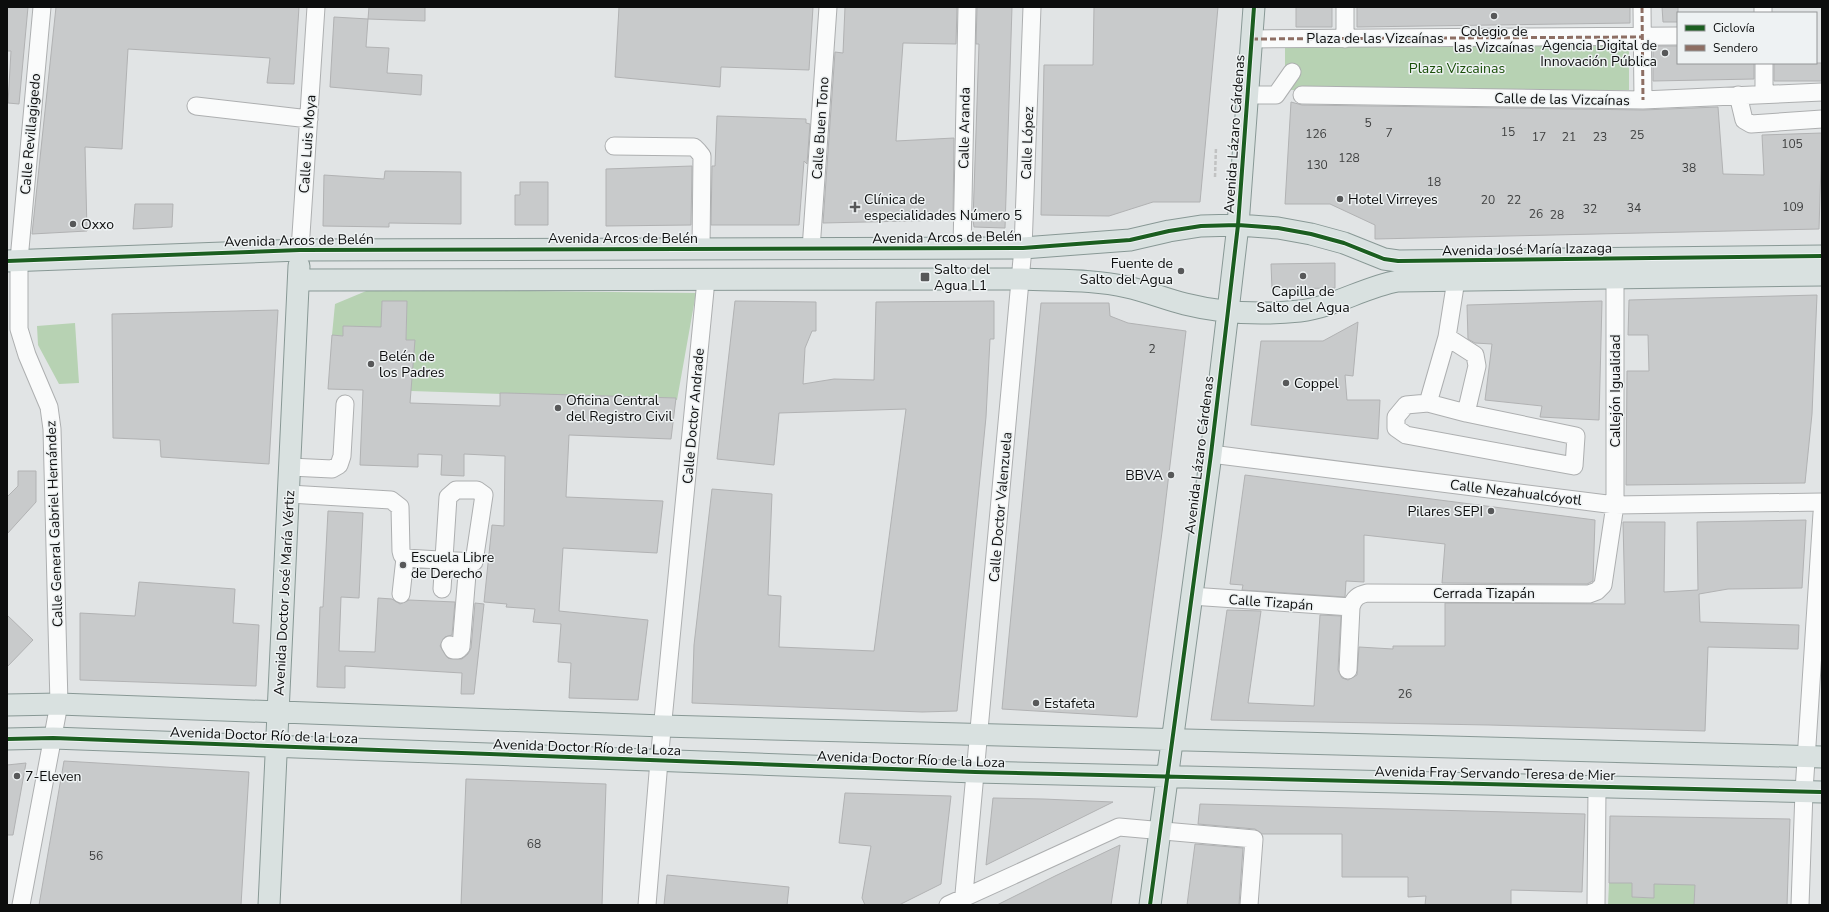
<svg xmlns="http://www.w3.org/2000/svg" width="1829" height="912" viewBox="0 0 1829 912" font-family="'Nunito Sans',sans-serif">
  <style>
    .green { fill: #b7d2b3 }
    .building { fill: #c8cacb; stroke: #b1b2b3 }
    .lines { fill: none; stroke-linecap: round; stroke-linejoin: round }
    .minor-casing { stroke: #adafb0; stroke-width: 19 }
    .major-casing { stroke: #889895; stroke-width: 23 }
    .path { stroke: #c1c2c2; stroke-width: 2.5; stroke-dasharray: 4 2; stroke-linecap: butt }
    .minor { stroke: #fafbfb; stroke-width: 17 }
    .major { stroke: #d9e1e0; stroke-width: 21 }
    .quiet { stroke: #8d6e63; stroke-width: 3; stroke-dasharray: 6 3; stroke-linecap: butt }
    .cycleway-casing { stroke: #eef2f3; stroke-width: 6 }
    .cycleway { stroke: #1b5e20; stroke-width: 4 }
    .poi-dot { fill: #575859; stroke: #eef2f3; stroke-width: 1.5 }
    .labels { text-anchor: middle; stroke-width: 3; stroke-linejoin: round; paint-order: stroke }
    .number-label { font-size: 12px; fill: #3d3e3e }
    .poi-label { font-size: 14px; fill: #0c0d0d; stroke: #eef2f3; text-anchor: start }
    .street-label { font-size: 14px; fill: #0c0d0d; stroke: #eef2f3 }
    .park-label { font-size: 14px; fill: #1a4f09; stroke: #eef2f3 }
  </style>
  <rect width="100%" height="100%" fill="#e1e4e5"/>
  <path class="green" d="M1285,46H1629V90H1285Z
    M371,289L696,293L677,400L411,391L406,340L407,301H382L381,338L365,327L344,326L343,336L332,335L335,304Z
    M75,323L79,383L59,384L38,345L37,326Z
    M1696,870L1694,905H1608L1609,883H1632V897L1654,898V884H1676Z"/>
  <path class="building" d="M7,7H28L19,104L8,103L11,51H7Z
    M56,7H299L294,84L267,83L270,58L128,49L122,149L85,147L87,231L32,234Z
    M369,7H425V21L368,19Z
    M619,7H813L809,70L721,67L720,87L615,77Z
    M845,7H957L956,44L903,43L896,141L954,138L953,220L823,223L835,52L843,53Z
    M977,7H1012L1005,228L974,227L973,220L979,44H976Z
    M1094,7H1218L1200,202H1153L1109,216L1041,215L1044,65H1093Z
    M1296,7H1332V27H1296Z
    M1357,7H1630V23L1357,27Z
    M1662,7H1678V22H1663Z
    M334,17L368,19L366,47L389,48L387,73L422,75L421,95L330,87Z
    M1653,46H1678V63H1754V79L1653,81Z
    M1774,63H1822V81H1774Z
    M1291,102L1302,105L1643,110L1718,107L1723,174L1764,175L1762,135L1822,133L1819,229L1375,239V225L1330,204H1285Z
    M717,116L806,119V123L810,124L807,164L804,161L799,225H711L712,166H715Z
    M692,166L691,225L606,226V169Z
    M385,171L461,172V224L389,223V227L323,226L324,175L384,179Z
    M520,182H548V225H515V195H520Z
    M135,204H173L172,227L133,229Z
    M1335,263V288L1272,289L1271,264Z
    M1817,295L1812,414L1805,483L1626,485L1627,371H1649L1648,335H1628L1629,300Z
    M382,301H407L406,340H415L410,403L500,406V393H506L676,398L671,439L569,435L566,497L663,501L657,553L563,548L559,611L648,620L638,700L569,698L571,663L558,662L561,624L533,622L535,609L506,607L507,604L484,602L492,525L504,526L505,456L464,454V476L441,475L442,455L418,454V467L360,465L363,390L328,389L332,335L343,336V326L381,327Z
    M735,301L816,302V331H812L805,348L803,384L834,379L874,380L876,302L994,301V339H990L986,417L957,711L922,712L692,703L694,645L712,489L772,494L768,595L781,596L779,647L874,651L906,409L779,413L774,465L717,459Z
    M1602,301L1599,420L1540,417L1542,406L1485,400L1492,344L1475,343L1468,339L1467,305Z
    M1041,303H1109L1110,316L1128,323L1186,331L1162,532L1137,717L1002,709Z
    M278,310L269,464L161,457L160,440L113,438L112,314Z
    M1358,322L1353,376L1345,375L1347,400H1380L1378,439L1251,425L1261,341H1323Z
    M18,471H36V502L7,534V497L18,486Z
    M1245,475L1595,520L1593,581L1587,584L1442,583L1445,544L1364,535V582L1346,581L1345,597L1242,590L1243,585L1230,584Z
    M328,511L363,513L359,598L341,597L339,651L375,652L378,598L392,599L400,604L409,600L455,602L452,635L445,637L440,646L448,658L462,659L468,654L471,648L475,603L484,604L474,694H461L462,673L345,666V688L317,687L320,607H323Z
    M1806,520L1802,588L1728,589L1699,594L1700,622L1799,625L1798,649L1708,647L1705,731L1489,725L1211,720L1227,610L1261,611L1248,703L1314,706L1320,615L1341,616L1338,670L1342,678L1348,680L1357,675L1359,647L1393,649V646H1445V603L1625,604L1623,522H1665L1664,592L1698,590L1697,522Z
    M139,582L235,589L233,623L259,625L256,686L80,680V613L135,616Z
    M7,615L33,640L7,667Z
    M64,761L249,772L241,905H39Z
    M26,763L13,835H7V765Z
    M466,779L606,784L602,905H461Z
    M845,793L951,796L941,884L899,905H865L862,898L871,846L839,843Z
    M993,798L1043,799L1113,802L986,865Z
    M1200,804L1585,814L1582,892L1511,890V905H1425L1426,896L1408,897V877H1342V834H1262L1255,829L1198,824Z
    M1610,816L1790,819L1787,905H1694L1695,885L1654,884V898L1632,897V883H1609Z
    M1195,844L1243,848L1239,905H1187Z
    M1120,845L1111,905H997L1055,876Z
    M667,875L789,887L787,905H664Z"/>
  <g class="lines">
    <defs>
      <path id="minor" d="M1345,7V39
        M1642,7L1643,100
        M1763,7V13
        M1252,39L1678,36
        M1764,63V94
        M1248,95H1276L1292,72
        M1302,95L1643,100L1822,92
        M1738,95L1744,120L1751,124L1822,119
        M196,106L309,119
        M614,146L694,147L698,151L702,156L701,249
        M962,248L967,7
        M811,249L828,7
        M300,250L316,7
        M1447,337L1475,355L1477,366L1466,413L1576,436L1574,466L1406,435L1396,428V417L1406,405L1428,403L1447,337L1456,280
        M1428,403L1466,413
        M1211,454L1615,505L1822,502
        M290,467L332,469L339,465L342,456L345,404
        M289,494L391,500L400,507L401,551L402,555L405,558L474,562L484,495L477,490H456L448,497L442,589
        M401,594L405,558
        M1191,596L1351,607
        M450,645L453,650H458L461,647L468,562
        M1348,670L1351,607C1354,598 1358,595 1367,593L1589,594L1597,591L1603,585L1615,505V278
        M21,905L59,704L52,429L49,407L27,355L19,329V260L42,7
        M647,905L659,761L706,280
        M948,905L1119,827L1254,839L1249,905
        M963,905L1023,248L1032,7
        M1596,905L1597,787
        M1800,905L1804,791L1822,513"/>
      <path id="major" d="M7,261L300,250L1023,248L1130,240L1169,231L1201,226L1238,225L1278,228L1311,234L1344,243L1384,259L1398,261L1822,256
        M299,280L1021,279C1056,281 1092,279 1127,287C1146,291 1165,299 1185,304C1221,313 1262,315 1300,311C1334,307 1364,287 1398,281L1822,275
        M7,705L59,704L663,726L1822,757
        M7,739L53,738L975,772L1822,792
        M269,905L299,266
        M1150,905L1211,454L1228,311L1238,225L1254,7"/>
    </defs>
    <use href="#minor" class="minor-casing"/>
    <use href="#major" class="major-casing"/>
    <path class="path" d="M1215,177L1216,147"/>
    <use href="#minor" class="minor"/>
    <use href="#major" class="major"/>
    <path class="quiet" d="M1642,7L1643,100
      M1252,39L1642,37"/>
    <defs>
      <path id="cycleway" d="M7,261L300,250L1023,248L1130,240L1169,231L1201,226L1238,225L1278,228L1311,234L1344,243L1384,259L1398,261L1822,256
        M7,739L53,738L975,772L1822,792
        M1150,905L1211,454L1228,311L1238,225L1254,7"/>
    </defs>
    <use href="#cycleway" class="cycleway-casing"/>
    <use href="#cycleway" class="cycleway"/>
  </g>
  <g class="poi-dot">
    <circle cx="1494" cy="16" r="4"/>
    <circle cx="1665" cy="53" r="4"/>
    <circle cx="1340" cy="199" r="4"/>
    <path d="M853 201h4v4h4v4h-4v4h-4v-4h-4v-4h4z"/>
    <circle cx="73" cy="224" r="4"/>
    <circle cx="1181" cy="271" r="4"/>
    <circle cx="1303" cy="276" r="4"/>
    <rect x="920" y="272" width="10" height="10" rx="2"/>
    <circle cx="371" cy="364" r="4"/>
    <circle cx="1286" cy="383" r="4"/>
    <circle cx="558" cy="408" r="4"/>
    <circle cx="1171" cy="475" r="4"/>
    <circle cx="1491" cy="511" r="4"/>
    <circle cx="403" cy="565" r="4"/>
    <circle cx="1036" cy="703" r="4"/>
    <circle cx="17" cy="776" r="4"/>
  </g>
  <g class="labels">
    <g class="number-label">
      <text x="1368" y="127">5</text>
      <text x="1508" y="136">15</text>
      <text x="1389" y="137">7</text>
      <text x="1316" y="138">126</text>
      <text x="1637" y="139">25</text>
      <text x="1539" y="141">17</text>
      <text x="1569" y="141">21</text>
      <text x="1600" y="141">23</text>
      <text x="1792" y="148">105</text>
      <text x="1349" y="162">128</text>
      <text x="1317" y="169">130</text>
      <text x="1689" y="172">38</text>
      <text x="1434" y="186">18</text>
      <text x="1488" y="204">20</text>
      <text x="1514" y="204">22</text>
      <text x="1793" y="211">109</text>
      <text x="1634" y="212">34</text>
      <text x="1590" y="213">32</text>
      <text x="1536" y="218">26</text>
      <text x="1557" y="219">28</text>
      <text x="1152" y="353">2</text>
      <text x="1405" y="698">26</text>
      <text x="534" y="848">68</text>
      <text x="96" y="860">56</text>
    </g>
    <g class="poi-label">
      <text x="1494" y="36" text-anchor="middle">Colegio de<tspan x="1494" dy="16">las Vizcaínas</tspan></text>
      <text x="1657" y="50" text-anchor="end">Agencia Digital de<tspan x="1657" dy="16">Innovación Pública</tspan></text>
      <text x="864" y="204">Clínica de<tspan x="864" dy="16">especialidades Número 5</tspan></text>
      <text x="1348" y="204">Hotel Virreyes</text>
      <text x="81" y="229">Oxxo</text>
      <text x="1173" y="268" text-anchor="end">Fuente de<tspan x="1173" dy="16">Salto del Agua</tspan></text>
      <text x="934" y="274">Salto del<tspan x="934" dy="16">Agua L1</tspan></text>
      <text x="1303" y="296" text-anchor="middle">Capilla de<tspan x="1303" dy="16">Salto del Agua</tspan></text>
      <text x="379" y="361">Belén de<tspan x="379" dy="16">los Padres</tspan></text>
      <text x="1294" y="388">Coppel</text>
      <text x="566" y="405">Oficina Central<tspan x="566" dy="16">del Registro Civil</tspan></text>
      <text x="1163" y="480" text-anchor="end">BBVA</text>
      <text x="1483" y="516" text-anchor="end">Pilares SEPI</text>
      <text x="411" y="562">Escuela Libre<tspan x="411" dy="16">de Derecho</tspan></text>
      <text x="1044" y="708">Estafeta</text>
      <text x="25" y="781">7-Eleven</text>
    </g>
    <g class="street-label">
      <text x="1375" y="43">Plaza de las Vizcaínas</text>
      <text transform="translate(1562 99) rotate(1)" y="5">Calle de las Vizcaínas</text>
      <text transform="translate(820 128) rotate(-86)" y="5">Calle Buen Tono</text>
      <text transform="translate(964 128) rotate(-89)" y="5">Calle Aranda</text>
      <text transform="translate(30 134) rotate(-85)" y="5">Calle Revillagigedo</text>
      <text transform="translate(1234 134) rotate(-86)" y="5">Avenida Lázaro Cárdenas</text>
      <text transform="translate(1027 143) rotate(-88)" y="5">Calle López</text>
      <text transform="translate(307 144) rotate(-86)" y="5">Calle Luis Moya</text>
      <text transform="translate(947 237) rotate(-1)" y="5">Avenida Arcos de Belén</text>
      <text x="623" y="243">Avenida Arcos de Belén</text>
      <text transform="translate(299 240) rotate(-1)" y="5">Avenida Arcos de Belén</text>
      <text transform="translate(1527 249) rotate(-1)" y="5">Avenida José María Izazaga</text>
      <text transform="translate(1615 391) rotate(-90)" y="5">Callejón Igualidad</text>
      <text transform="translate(693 416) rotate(-85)" y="5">Calle Doctor Andrade</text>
      <text transform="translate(1199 455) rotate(-83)" y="5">Avenida Lázaro Cárdenas</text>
      <text transform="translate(1516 492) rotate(7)" y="5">Calle Nezahualcóyotl</text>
      <text transform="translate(1000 507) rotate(-85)" y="5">Calle Doctor Valenzuela</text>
      <text transform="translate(54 524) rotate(-92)" y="5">Calle General Gabriel Hernández</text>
      <text transform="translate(284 593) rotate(-87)" y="5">Avenida Doctor José María Vértiz</text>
      <text x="1484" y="598">Cerrada Tizapán</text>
      <text transform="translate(1271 602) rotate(4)" y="5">Calle Tizapán</text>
      <text transform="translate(264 735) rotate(2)" y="5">Avenida Doctor Río de la Loza</text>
      <text transform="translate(587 747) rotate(2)" y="5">Avenida Doctor Río de la Loza</text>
      <text transform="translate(911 759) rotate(2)" y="5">Avenida Doctor Río de la Loza</text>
      <text transform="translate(1495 773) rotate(1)" y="5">Avenida Fray Servando Teresa de Mier</text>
    </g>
    <g class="park-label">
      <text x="1457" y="73">Plaza Vizcainas</text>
    </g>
  </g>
  <rect width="1829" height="912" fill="none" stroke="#0c0d0d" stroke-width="16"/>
  <rect x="1677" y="12" width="140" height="52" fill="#eef2f3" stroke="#949697"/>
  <rect x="1685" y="25" width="20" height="6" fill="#1b5e20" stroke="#949697"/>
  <text x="1713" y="32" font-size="12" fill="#0c0d0d">Ciclovía</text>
  <rect x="1685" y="45" width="20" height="6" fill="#8d6e63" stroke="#949697"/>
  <text x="1713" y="52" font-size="12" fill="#0c0d0d">Sendero</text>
</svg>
